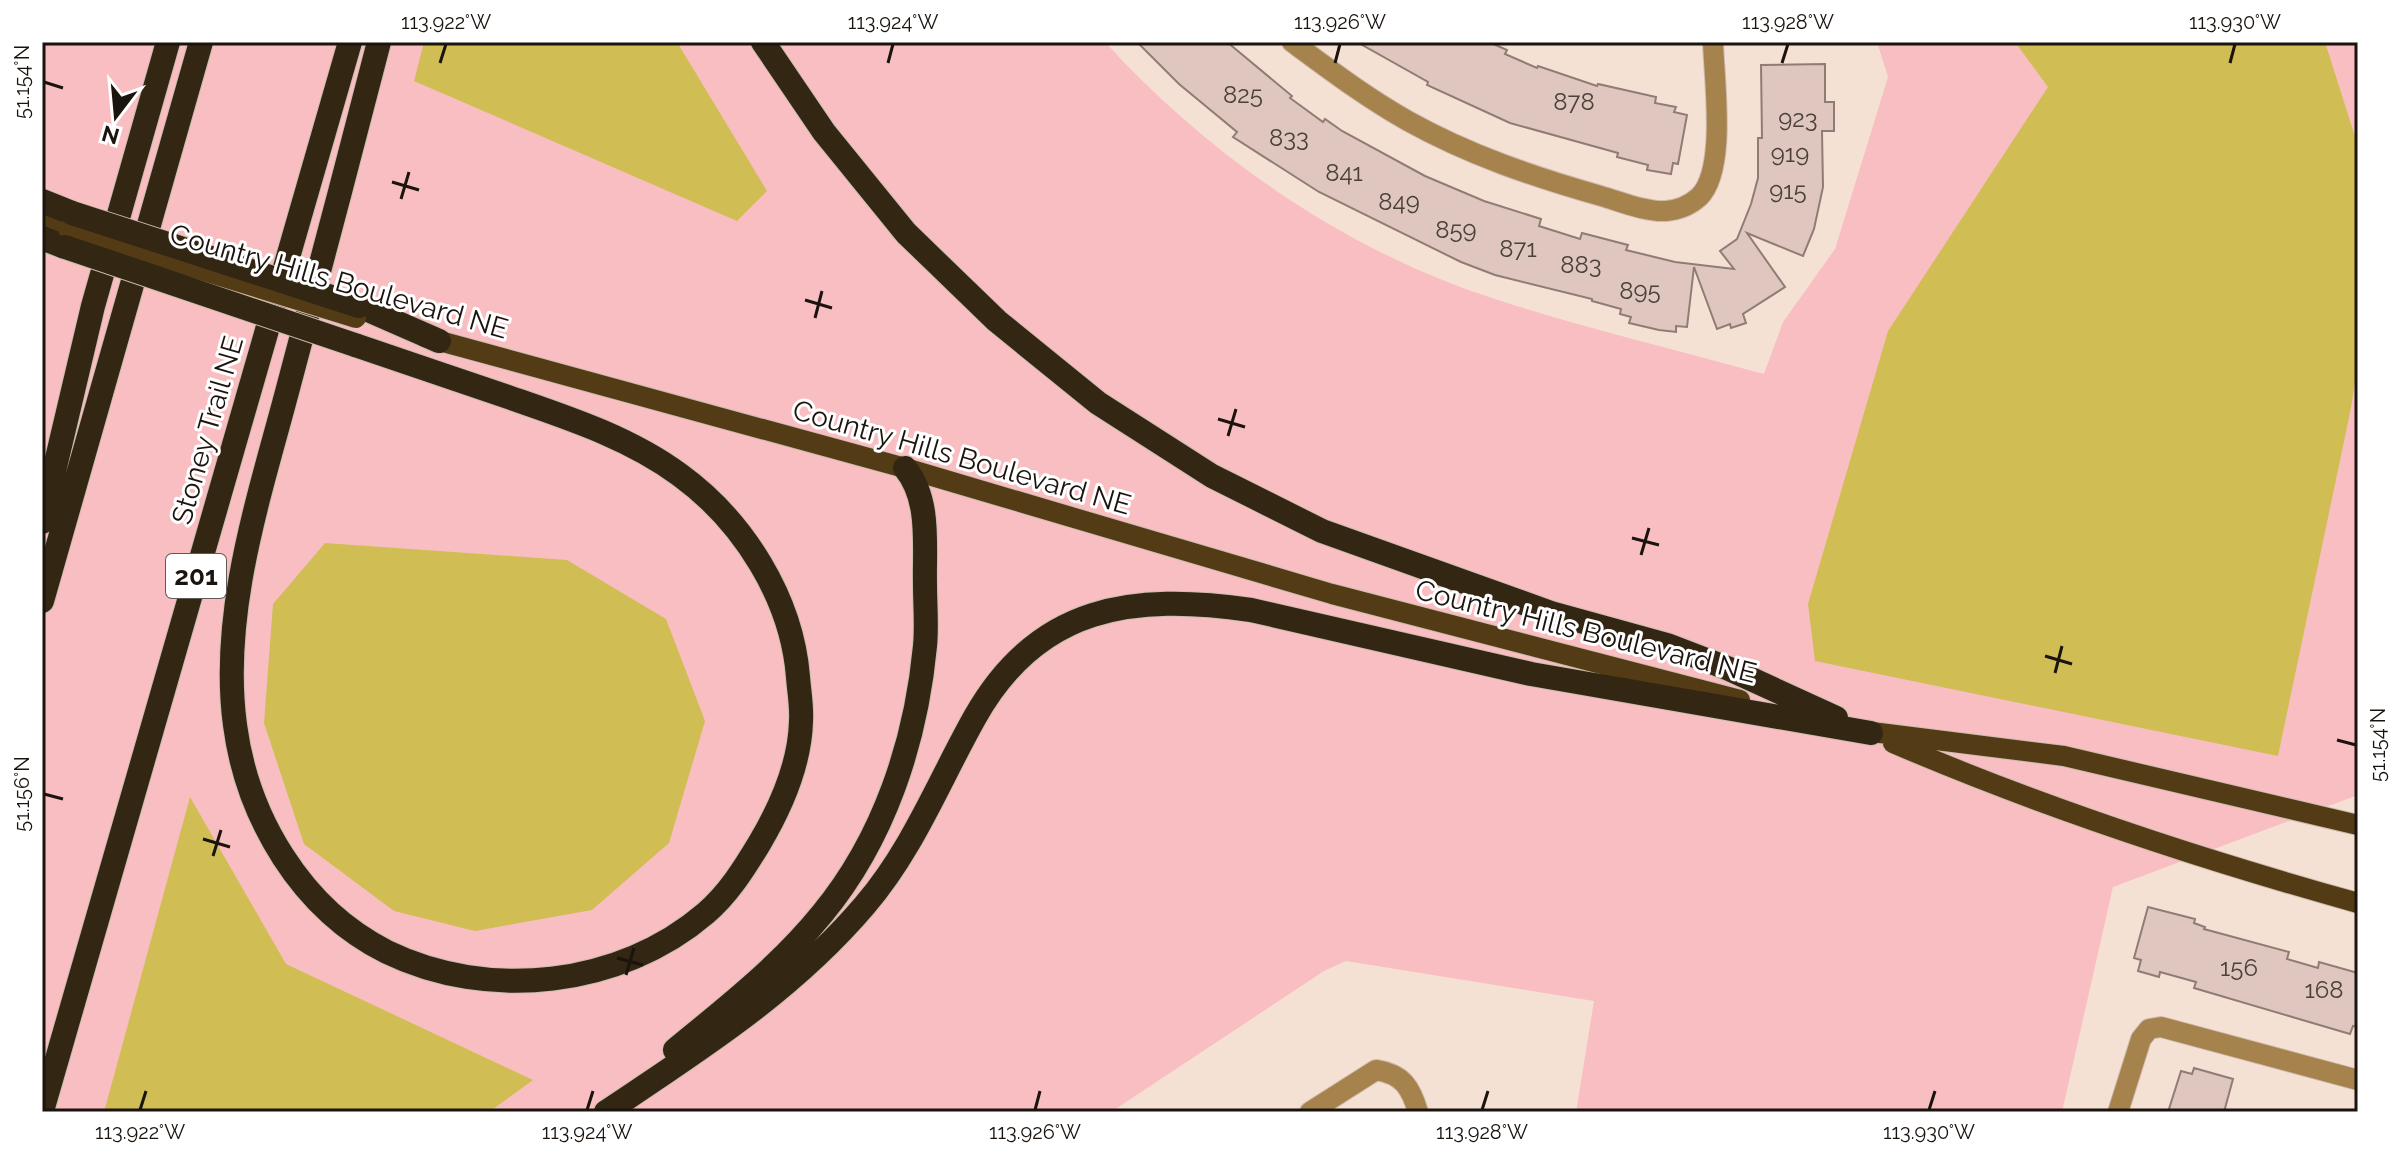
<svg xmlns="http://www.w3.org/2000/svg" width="2400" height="1154" viewBox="0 0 2400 1154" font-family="Raleway,sans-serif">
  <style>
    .green { fill: #f9bec2 }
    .water { fill: #d0be54 }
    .building { fill: #dfc7c0; stroke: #917b75; stroke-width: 2 }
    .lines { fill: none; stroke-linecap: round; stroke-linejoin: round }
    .minor-casing { stroke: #cebcb0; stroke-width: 22 }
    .major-casing { stroke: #cebcb0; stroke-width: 22 }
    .highway-casing { stroke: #cebcb0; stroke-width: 26 }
    .minor { stroke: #a6834c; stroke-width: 20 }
    .major { stroke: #533c15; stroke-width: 20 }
    .highway { stroke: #332612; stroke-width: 24 }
    .major-bridge-casing { stroke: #cebcb0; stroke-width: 22; stroke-linecap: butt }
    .highway-bridge-casing { stroke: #cebcb0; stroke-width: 26; stroke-linecap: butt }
    .major-bridge { stroke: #533c15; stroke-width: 20 }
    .highway-bridge { stroke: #332612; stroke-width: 24 }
    .ticks { fill: none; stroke: #1a130e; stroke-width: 3 }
    .labels { text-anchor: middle; stroke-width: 6; stroke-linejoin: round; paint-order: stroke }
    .number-label { font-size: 24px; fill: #4b403a }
    .shield { fill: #fff; stroke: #5f5a56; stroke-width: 2 }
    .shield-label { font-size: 26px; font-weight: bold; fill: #1a130e }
    .street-label { font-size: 28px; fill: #1a130e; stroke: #fff }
    .neatline { fill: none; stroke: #1a130e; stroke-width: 3 }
    .ticks-label { font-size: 20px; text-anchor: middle; fill: #1a130e }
  </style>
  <rect width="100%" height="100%" fill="#f5e1d3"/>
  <path class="green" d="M42,42H1105C1212,159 1349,253 1501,301C1588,329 1677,350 1764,374L1783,322L1835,249L1888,77L1877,42H2358V795L2113,887L2062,1112H1576L1594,1001L1346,961L1324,971L1111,1112H42Z"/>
  <path class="water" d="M424,42H677L767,191L737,221L414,81Z
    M2015,42H2325L2358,146V360L2351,408L2278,756L1815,661L1808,604L1888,331L2048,87Z
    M325,543L567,560L666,619L705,721L669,843L592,910L475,931L394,911L304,844L264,723L273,604Z
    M190,797L286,964L533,1080L489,1112H104Z"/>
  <path class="building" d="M1137,42H1227L1292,96L1290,98L1323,122L1325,119L1342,131L1425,176L1484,201L1541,219L1539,226L1580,239L1582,233L1628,245L1626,250L1675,262L1734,269L1720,251L1737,239L1751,204L1758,178V138H1762L1761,65L1825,64V102H1834V131H1822L1823,187L1814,229L1803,256L1747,233L1785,287L1743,314L1746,323L1731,328L1730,324L1717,329L1694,267L1687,327L1676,326V332L1659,330L1629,323L1631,317L1620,314L1621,309L1592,301V299L1495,275L1461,262L1319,192L1233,137L1237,132L1179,84Z
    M1357,42H1489L1507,50L1505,54L1537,68L1538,66L1597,86L1598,84L1656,97L1655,103L1676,107L1674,112L1687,115L1678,164L1673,163L1671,174L1647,170L1648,165L1617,157L1618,153L1510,123L1427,85L1428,82Z
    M2148,907L2195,919L2194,923L2205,927L2204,929L2289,952L2287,959L2318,968L2319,962L2358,973V1027L2353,1026L2350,1034L2194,988L2196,982L2160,972L2159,977L2138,971L2141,960L2134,958Z
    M2194,1068L2233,1079L2224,1112H2168L2181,1071L2192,1074Z"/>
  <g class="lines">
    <defs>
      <path id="minor" d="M1292,42C1330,70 1367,98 1408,121C1469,155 1534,177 1601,196C1622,202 1645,212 1666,211C1679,210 1690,205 1699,197C1727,170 1714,79 1713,42
        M1310,1112L1376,1070C1403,1074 1411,1088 1418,1112
        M2118,1112L2141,1039L2149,1029L2161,1027L2358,1080"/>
      <path id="major" d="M42,222L68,229
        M425,337L905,468L1332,594L1740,700
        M1856,730L2064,756L2358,825
        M1893,743C2044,808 2200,859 2358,903"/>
      <path id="highway" d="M763,42L824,132L906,233L997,321L1098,403L1212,476L1322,531L1551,613L1667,645L1727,668L1836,718
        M42,201L72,213
        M42,238L65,247
        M359,306L439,341
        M355,345C407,363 459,380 511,398C569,418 630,438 680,475C743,521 792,598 798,677C799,691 802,706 801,721C800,764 781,807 759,844C744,869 728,894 706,913C620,987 488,1001 387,952C301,909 247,817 235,725C220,613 259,498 287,392C318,275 349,159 379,42
        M42,522L93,306L168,42
        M42,601L201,42
        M675,1050C726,1008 780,966 822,914C884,839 916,742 925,646C927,626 925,605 925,585C924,546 931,500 905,468
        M42,1111L350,42
        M606,1112C699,1050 792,991 865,905C913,849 939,781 975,717C1038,605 1133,593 1251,610L1531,674L1871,733"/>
    </defs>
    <use href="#minor" class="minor-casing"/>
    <use href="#major" class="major-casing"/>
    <use href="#highway" class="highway-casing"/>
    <use href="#minor" class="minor"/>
    <use href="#major" class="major"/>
    <use href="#highway" class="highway"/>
    <defs>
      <path id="major-bridge" d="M68,229L356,318"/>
      <path id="highway-bridge" d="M72,213L359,306
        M65,247L355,345"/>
    </defs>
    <use href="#major-bridge" class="major-bridge-casing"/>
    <use href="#highway-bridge" class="highway-bridge-casing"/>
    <use href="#major-bridge" class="major-bridge"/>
    <use href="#highway-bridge" class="highway-bridge"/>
  </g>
  <path class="ticks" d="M440,63L446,44M888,63L893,44M1335,63L1340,44M1782,63L1788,44M2230,63L2235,44M44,82L63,88M392,182L419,190M401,199L409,172M805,300L832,308M815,318L822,291M1218,419L1245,427M1228,436L1236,409M1632,538L1659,545M1641,555L1649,528M2045,656L2072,664M2055,673L2062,646M2337,740L2356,745M44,794L63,799M203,839L230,847M213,856L221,830M617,958L643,965M626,975L634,948M140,1110L146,1091M587,1110L593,1091M1035,1110L1040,1091M1482,1110L1488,1091M1929,1110L1935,1091"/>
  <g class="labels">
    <g class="number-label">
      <text x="1243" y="103">825</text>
      <text x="1574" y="110">878</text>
      <text x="1798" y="127">923</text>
      <text x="1289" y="146">833</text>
      <text x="1790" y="162">919</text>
      <text x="1344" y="181">841</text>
      <text x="1788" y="199">915</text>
      <text x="1399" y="210">849</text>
      <text x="1456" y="238">859</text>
      <text x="1518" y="257">871</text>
      <text x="1581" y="273">883</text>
      <text x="1640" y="299">895</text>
      <text x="2239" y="976">156</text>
      <text x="2324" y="998">168</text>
    </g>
    <rect class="shield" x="166" y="554" width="60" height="44" rx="6"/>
    <g class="shield-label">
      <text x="196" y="585">201</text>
    </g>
    <g class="street-label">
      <text transform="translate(339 281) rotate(16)" y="10">Country Hills Boulevard NE</text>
      <text transform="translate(207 430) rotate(-74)" y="10">Stoney Trail NE</text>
      <text transform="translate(962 457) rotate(16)" y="10">Country Hills Boulevard NE</text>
      <text transform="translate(1586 631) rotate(14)" y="10">Country Hills Boulevard NE</text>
    </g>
  </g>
  <rect width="2400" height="1154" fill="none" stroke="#ffffff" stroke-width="88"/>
  <g transform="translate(116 116) rotate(196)" stroke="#ffffff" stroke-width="6" paint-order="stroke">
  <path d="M0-6L14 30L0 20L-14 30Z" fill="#1a130e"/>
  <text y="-12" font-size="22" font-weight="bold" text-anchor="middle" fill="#1a130e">N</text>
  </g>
  <rect x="44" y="44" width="2312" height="1066" class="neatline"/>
  <g class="ticks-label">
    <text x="446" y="29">113.922°W</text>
    <text x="893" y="29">113.924°W</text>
    <text x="1340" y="29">113.926°W</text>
    <text x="1788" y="29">113.928°W</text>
    <text x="2235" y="29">113.930°W</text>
    <text transform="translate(22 82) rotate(-90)" y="7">51.154°N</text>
    <text transform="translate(2378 745) rotate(-90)" y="7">51.154°N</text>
    <text transform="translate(22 794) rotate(-90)" y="7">51.156°N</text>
    <text x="140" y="1139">113.922°W</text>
    <text x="587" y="1139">113.924°W</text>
    <text x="1035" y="1139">113.926°W</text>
    <text x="1482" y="1139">113.928°W</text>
    <text x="1929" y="1139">113.930°W</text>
  </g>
</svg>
